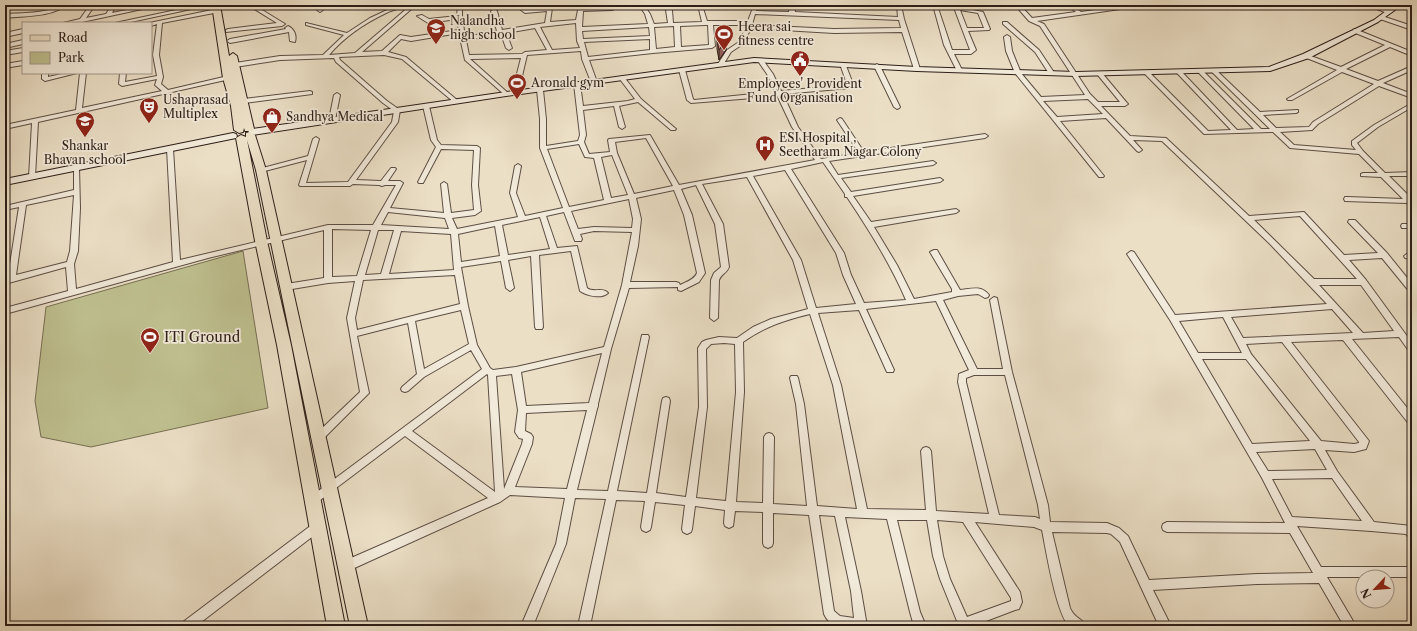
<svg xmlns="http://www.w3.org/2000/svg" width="1417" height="631" viewBox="0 0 1417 631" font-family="'Libre Caslon Text',serif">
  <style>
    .green { fill: #bfc090; stroke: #766f54 }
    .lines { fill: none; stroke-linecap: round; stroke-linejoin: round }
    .street-casing { stroke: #5c4e44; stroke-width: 2 }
    .secondary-casing { stroke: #2d1e18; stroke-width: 2 }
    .primary-casing { stroke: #2d1e18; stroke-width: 2 }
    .street { fill: #f2eada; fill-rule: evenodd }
    .secondary { fill: #f2eada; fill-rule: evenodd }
    .primary { fill: #ebdfc6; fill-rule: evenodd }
    .wall { fill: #b0746d; stroke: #2d1e18 }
    .shaded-wall { fill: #905e59; stroke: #2d1e18 }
    .building { fill: #cd877f; stroke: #2d1e18 }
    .labels { text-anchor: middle; stroke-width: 3.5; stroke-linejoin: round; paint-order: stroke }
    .far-poi-label { font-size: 12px; fill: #2d1e18; stroke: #f2eada; text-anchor: start }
    .poi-label { font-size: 14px; fill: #2d1e18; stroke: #f2eada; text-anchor: start }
  </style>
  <rect width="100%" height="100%" fill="#ebdfc6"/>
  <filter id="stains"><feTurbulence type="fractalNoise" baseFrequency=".005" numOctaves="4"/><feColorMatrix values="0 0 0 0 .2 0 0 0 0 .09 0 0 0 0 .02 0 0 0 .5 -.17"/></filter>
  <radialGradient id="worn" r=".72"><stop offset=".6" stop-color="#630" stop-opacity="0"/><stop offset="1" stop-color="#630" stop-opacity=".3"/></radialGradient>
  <path class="green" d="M243,251L268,408L91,447L41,437L35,401L46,307Z"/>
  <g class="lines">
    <defs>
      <path id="street" d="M60,5H65C54,17 22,16 5,18V14C20,13 48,14 60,5Z
        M90,5H95L86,18L106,14L112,5H116L112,13L151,5H161L82,22L63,23L80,19Z
        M200,5H210L126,23H115Z
        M248,5H254L285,24L282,26L226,32V30L228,29L277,23Z
        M320,5H324L323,10L320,12L317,10Z
        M398,5H405C400,9 392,10 386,13C365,23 344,37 329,55L355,53L411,5H416L362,52L382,51L400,35L411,37L459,30L457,19L428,23L417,16L422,15L429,19L457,16L458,5H462V17L465,37L497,31L491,11L494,9L497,11L502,30L545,23L547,11L525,13L521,10L523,5H527V9L552,8L550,22L576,20L579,5H583V8L610,7L611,5H615L614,9L612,10L583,11L582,27L648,24L645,14L639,5H644L650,14L654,24L668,23L666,10L664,5H668L672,10L673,23L702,22L698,5H702L707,21H748L754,5H758L756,11L789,12L790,5H794L795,12L898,17L897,6H887L885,5H901L904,19L920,69L919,70L914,69L902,32L834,33L751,28L743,44L731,52L723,65H719L718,64L727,50L739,42L747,25H713L715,46L712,48L653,53L589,60L597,82L594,84L591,82L582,59L581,51L527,55L518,93L515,95L512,93L521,58L470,59L508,93L509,94L506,96L465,60L459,33L411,41L401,39L388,52L406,57L457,100V102L455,103L402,59L384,55L339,57L340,60L387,101L400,110L398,122L356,180L381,181L391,168H395L396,169L388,181H400L403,183L390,208L444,213L441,184L444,182L447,184L451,213L474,210L472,185L474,150L441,149L423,183H419L418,182L436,147L431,140L423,106L426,104L429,106L437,140L441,145L477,146L480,148L478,185L481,211L475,215L452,218L457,229L518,217L510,193L515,166L518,164L521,166L516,193L525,216L563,208L540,148V119L537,90L540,88L543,90L546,119V146L578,141L580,135L574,84L577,82L580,84L583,106L628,101L635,99L619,78L622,76L624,77L641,99L676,129L675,130H671L638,102L619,106L625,127L622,129L619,127L614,106L583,110L586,135L584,142L589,154L610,152L608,140L609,139L650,135L679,185L815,160L792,127L767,74L758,61L763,60L773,74L781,91L846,85L847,84L840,64L845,63L853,84L850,88L783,94L798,127L821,159L859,153L837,120L840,118L842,119L864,152L985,134L988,136L985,138L829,161L838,175L933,161L936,163L933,165L841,178L851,192L940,178L943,180L940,182L853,196L871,222L956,209L959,211L956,213L874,227L897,265L914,299L952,292V289L930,252L934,250H937L960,290C971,289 981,285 989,295L988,297L985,298L978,294L958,296L943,300L977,369H1003L990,300L994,297L997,298L1012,372L1048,505L1050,522L1107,523L1119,528L1128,536L1149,580L1257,574L1313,573L1290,533L1167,532L1163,530L1162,527L1163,524L1167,522L1285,523L1262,478L1170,320L1127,254L1131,251L1134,252L1175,315L1327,304L1269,243L1162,141L1133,140L1142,150L1139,152L1137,151L1106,118L1060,121L1104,176L1103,177H1099L1015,73L1006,51L1004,37L1007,35L1010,37L1012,51L1021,73L1041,97L1085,95L1040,26L1029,21L1015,5H1020L1032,18L1076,12L1067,5H1072L1081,12L1130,5H1143L1141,6L1037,21L1044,24L1090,94L1098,102H1120L1097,74L1100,72L1102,73L1127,103L1128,104L1125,106H1101L1130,136L1166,138L1249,216L1304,212L1344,255L1378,253L1348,222L1349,220H1355L1387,253L1412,284V292L1409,291L1382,258L1349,260L1366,280L1412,343V352L1409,351L1399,337L1352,339L1412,414V425L1409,424L1343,340L1291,342L1369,441L1366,449L1354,452L1325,450L1337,471L1374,522L1412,526V539L1408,537L1406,534L1371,531L1297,526L1321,567H1412V577H1327L1356,626H1344L1319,583L1257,584L1153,590L1171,626H1159L1120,542L1111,534L1107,533L1052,532L1070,608C1074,618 1083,619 1086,626H1069C1056,613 1046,550 1042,530L1034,527L975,522L1020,592L1022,602L1019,609L1015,610L973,626H959L940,579L933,556L927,520H897L920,612L926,626H914L910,612L887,519L845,517L861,591L867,626C852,626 831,631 824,614L809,515L773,513V543L772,546L768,548L764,546L763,543V512L735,511L733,526L729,528L725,526L724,523L725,510L695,506L692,529L691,532L687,534L683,532L682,529L685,505L655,502L651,527L650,530L646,532L642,530L641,527L645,501L616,500L590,626H578L606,499L575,498L566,544L533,626H521L556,544L565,498L510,495L500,502L350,570L346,571L342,570L341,566L342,562L488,498L405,436L315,504L312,505L309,504L307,501L309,498L482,369L471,350L424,377L408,391L405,392L402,391L401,389L402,387L417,374L408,323L357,336L369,393L322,440L319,441L316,440L314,437L316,434L360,392L347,318L355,281L328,283L286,290L282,287L286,284L324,278V230L208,258L5,314V308L68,291L66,267L5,284V278L8,277L19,207L5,210V206L74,190V168L75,167H79L80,208L78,251L74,264L76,289L173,262L167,149L170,147L173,149L180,260L328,225H373L396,185H385L382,186L379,185L353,184L350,186H300L299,185L307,160L261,172L258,170L259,169L308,156L313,139L316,137L319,139L306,183L348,182L392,122L394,111L383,103L336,62L334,58L280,60L235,67L232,65L235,63L280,56L323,55L344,35L306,25V23L347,33L370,18ZM755,14L899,20L901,28L834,29L752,25ZM576,23L577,41L580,48L552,50L540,27ZM705,25H708L709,45L681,47L680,26ZM674,26L675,47L656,49L654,27ZM649,27L650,36L583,39L582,31ZM535,28L547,50L525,52L522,54L469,55L466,40L501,34L506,48L509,50L512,48L506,33ZM650,39V50L588,57L584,42ZM1088,99L1103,114L1057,117L1043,101ZM646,138L673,186L634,194L617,153L615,142ZM579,144L585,157L594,158L604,200L569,207L547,149ZM612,155L628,195L611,198L601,157ZM823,162L845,194V197H847C869,230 890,263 906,300L864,303L851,275L844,253L791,169ZM785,170L836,253L843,275L856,304L816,308L801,260L753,176ZM747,177L793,260L808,309L771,319L753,327L737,338L719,337L706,340L702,342L698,348L699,407L686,497L656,493L670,401L669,398L666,397L663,398L662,401L647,493L617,491L649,337L648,335H642L608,491L577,490L597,409L598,406V404L611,349L629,288L678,287V290L681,291L699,282L705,273L692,215L681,189L696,185L715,224L721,267L714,273L711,280L710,318L714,321L718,318L719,280C721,274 727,273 729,267L723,224L702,184ZM674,190L684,215L697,273C694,280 686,282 680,285L679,283L676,282H630L638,246L641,219L636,198ZM74,195L70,251L67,262L16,275L26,205ZM629,199L633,219L632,228L594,227L578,229L571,211ZM388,212L445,218L449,229L381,225ZM564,212L575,241H581L582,239L580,234L594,231L632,232L622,285L604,347L516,367L493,370L490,368L477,345L468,306L461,267L501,261L506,288L510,291L514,288L508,260L531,256L535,327L536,329H542L543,327L539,255L571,251L580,291C587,296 602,299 608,293C603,287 593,293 587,288L577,246L557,248L546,216ZM1300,216L1357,279H1314L1254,220ZM540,217L550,249L508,255L502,225ZM495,226L500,256L461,262L458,234ZM332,229L371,230L357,276L332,277ZM378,230H394L381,274L365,275ZM401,231L451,234L454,270L389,274ZM455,275L460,304L357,330L355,318L363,280ZM1319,285H1361L1394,331L1363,333ZM936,301L969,370L959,374L958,382L989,514L936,511L931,451L929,448L926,447L923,448L921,451L926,510L867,509L841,385L818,313L859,310L886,370L887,372H893L894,370L866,309ZM1332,309L1353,333L1243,338L1231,317ZM461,310L469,344L424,369L415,321ZM810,314L833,385L857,509L817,506L804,404L798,378L797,376H791L790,378L796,404L807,506L773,504L774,437L772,434L769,433L766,434L764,437L763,503L736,502L744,392L743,342C764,327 785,320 810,314ZM1223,317L1242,353H1198L1179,321ZM1282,342L1359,442V443L1354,444L1321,441L1251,354L1246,344ZM724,343L735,344L736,392L726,501L696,498L707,407L706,349L711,344ZM602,353L589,403L526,406L521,372ZM1202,359H1246L1310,441L1252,444ZM487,374L488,375L495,492L412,431ZM512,374L518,410L515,432L519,438L523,439L522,444L504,489L496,376ZM974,375H1005L1038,505L1040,519L1035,517L999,515L966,382V378ZM587,410L567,489L515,487L532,444L533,437L531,434L525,431L526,413ZM1315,449L1327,470L1268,471L1256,452ZM1332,478L1362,521L1292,517L1272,479ZM819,515L835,516L851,591L854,618L840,616L834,611ZM937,520L963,522L1011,598V601L967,617L950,579L943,556Z
        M933,5H937L952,50H970L953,5H957L958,7L983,12L990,29L989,30L968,31L976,50L971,54H954L962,70L961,71H957L944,45ZM960,10L978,13L984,28H967Z
        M1367,5H1374L1392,12L1387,13Z
        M217,9L220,11L219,12L162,23L159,55L163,77L161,84L168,90L228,76L231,78L230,79L38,122L35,177L34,178H30L29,177L32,123L5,129V125L76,110L80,73H86L82,108L162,91L155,85L157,79L122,86L119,84L120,73H126L125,82L157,76L153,55L157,24L151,26V23H149Z
        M1382,16L1412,26V30L1380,19L1379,18Z
        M1003,22H1007L1039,50L1055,74L1054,75H1050L1035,52L1003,24Z
        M288,26C294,29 297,35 295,42L290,41L289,32L230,43L227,41L230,39L286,29L285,28Z
        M23,29V33L5,37V33Z
        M1355,29L1412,52V56L1390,47L1346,69L1378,81L1412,66V70L1383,83L1412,94V98L1379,86L1318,124L1312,130L1280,132L1294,145L1356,150L1352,145V141L1374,125L1412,103V107L1378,127L1357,143L1363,151L1385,173L1412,172V176H1389L1412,199V206L1407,203L1345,201L1344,199L1345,197H1347L1403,199L1381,177L1361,176V174L1363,173H1378L1359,154L1290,148L1273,132L1204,134L1144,73L1149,72L1208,131L1231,130L1177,73V71H1181L1237,130L1254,129L1198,72V70H1202L1261,129H1270L1212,72V70H1216L1260,112L1298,110V112L1296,113L1263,115L1276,128L1309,127L1313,122L1374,84L1342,72L1292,100H1288L1287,99L1337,70L1304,57V55H1308L1341,67L1385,45L1353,32V30Z
        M23,40V44L5,48V44Z
        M23,48V52L5,55V51Z
        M23,61V65L5,68V64Z
        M877,64L880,66L900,107L899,108L897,109L894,107L874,66Z
        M682,68L685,70L693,99L694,100L753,94L756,96L753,98L691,103L687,100L679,70Z
        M42,73H48V77L66,73H77L45,81L42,79Z
        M310,91L312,92V94L244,103L241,101L244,99Z
        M337,93L340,95L335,120L332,122L329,120L334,95Z
        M1402,224H1412V228H1402L1401,226Z
        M1408,253H1412V259L1405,258L1404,256Z
        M317,522L321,524L322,527L321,530L196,626H181L183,622L313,524Z"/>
      <path id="secondary" d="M1394,5H1402L1378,22L1309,58L1270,71L1076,76L917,71L754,62L506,96L252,135L248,132L252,129L506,92L754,58L917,67L1076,72L1269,67L1303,54L1374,20Z
        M233,133L236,134L237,136L236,138L5,185V179Z"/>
      <path id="primary" d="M212,5H220L229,56L233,53L237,56L254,129L253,131H245L244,128L243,132L239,133L234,130L231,106L223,78Z
        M250,132L255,135L266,170L368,626H350L256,170L247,140L267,241L291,345L345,626H327L277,345L255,241L236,138L241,135L246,137V133Z"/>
    </defs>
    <use href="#street" class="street-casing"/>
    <use href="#secondary" class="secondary-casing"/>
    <use href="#primary" class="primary-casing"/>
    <use href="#street" class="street"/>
    <use href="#secondary" class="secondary"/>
    <use href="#primary" class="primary"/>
  </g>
  <path class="wall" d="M717,40H726V50L719,60L717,49Z"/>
  <path class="shaded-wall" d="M726,40V50L719,60V50Z"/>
  <path class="building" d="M717,40H726L719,50Z"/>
  <defs>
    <symbol id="school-pin" viewBox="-11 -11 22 30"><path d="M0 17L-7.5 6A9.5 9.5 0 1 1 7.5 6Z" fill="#8f2418" stroke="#f2eada"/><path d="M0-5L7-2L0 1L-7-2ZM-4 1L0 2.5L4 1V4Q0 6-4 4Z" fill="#fff"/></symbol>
    <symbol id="stadium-pin" viewBox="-11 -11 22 30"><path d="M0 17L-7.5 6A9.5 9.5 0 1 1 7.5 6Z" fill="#8f2418" stroke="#f2eada"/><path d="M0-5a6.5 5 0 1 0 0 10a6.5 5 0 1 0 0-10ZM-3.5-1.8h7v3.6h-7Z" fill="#fff"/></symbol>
    <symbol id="civic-pin" viewBox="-11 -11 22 30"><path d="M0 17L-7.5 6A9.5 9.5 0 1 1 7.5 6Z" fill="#8f2418" stroke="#f2eada"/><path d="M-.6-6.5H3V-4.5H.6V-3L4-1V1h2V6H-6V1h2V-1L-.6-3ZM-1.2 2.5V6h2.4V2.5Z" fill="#fff"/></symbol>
    <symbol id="theatre-pin" viewBox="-11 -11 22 30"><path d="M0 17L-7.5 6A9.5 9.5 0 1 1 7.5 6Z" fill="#8f2418" stroke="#f2eada"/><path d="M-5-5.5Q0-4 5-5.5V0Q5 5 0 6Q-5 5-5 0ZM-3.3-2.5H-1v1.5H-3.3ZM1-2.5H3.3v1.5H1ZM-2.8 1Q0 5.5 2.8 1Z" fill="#fff"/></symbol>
    <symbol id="shop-pin" viewBox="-11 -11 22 30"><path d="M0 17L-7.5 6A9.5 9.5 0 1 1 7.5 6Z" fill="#8f2418" stroke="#f2eada"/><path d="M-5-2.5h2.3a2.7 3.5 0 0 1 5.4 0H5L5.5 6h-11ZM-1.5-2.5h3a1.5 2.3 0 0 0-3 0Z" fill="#fff"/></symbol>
    <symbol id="hospital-pin" viewBox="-11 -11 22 30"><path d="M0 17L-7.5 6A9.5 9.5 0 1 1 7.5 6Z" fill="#8f2418" stroke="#f2eada"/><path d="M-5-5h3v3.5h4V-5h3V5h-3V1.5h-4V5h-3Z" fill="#fff"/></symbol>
  </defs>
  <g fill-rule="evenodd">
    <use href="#school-pin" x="425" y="17" width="22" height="30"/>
    <use href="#stadium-pin" x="713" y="23" width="22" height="30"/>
    <use href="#civic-pin" x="789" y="49" width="22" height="30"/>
    <use href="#stadium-pin" x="506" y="72" width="22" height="30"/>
    <use href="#theatre-pin" x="138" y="96" width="22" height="30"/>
    <use href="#shop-pin" x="261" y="106" width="22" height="30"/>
    <use href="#school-pin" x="74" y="110" width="22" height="30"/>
    <use href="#hospital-pin" x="754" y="134" width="22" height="30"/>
    <use href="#stadium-pin" x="139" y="326" width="22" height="30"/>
  </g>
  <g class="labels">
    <g class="far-poi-label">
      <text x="450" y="25">Nalandha<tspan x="450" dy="14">high school</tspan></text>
      <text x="738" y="31">Heera sai<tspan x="738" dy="14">fitness centre</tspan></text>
      <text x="531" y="87">Aronald gym</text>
      <text x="800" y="88" text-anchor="middle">Employees' Provident<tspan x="800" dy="14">Fund Organisation</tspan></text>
      <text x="163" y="104">Ushaprasad<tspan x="163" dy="14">Multiplex</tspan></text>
      <text x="286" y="121">Sandhya Medical</text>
      <text x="779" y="142">ESI Hospital ,<tspan x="779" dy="14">Seetharam Nagar Colony</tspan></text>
      <text x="85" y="150" text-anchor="middle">Shankar<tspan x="85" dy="14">Bhavan school</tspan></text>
    </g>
    <g class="poi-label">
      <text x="164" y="342">ITI Ground</text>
    </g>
  </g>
  <rect width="1417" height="631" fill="none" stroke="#ebdfc6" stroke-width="20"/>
  <rect x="6" y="6" width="1405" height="619" fill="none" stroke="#2d1e18" stroke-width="2"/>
  <rect x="10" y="10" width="1397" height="611" fill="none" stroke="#2d1e18"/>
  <rect x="22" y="22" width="130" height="52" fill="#f2eada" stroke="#a3988c"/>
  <rect x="30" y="35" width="20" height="6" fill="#ebdfc6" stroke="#a3988c"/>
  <text x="58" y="42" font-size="12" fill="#2d1e18">Road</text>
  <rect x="30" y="52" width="20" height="12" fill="#bfc090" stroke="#a3988c"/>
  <text x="58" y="62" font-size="12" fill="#2d1e18">Park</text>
  <g transform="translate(1375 589) rotate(244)"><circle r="19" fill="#f2eada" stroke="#a3988c"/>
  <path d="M0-3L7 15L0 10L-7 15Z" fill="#8f2418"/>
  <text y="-6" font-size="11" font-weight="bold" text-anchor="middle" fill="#2d1e18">N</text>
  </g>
  <rect width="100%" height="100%" filter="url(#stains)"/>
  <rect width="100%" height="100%" fill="url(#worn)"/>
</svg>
